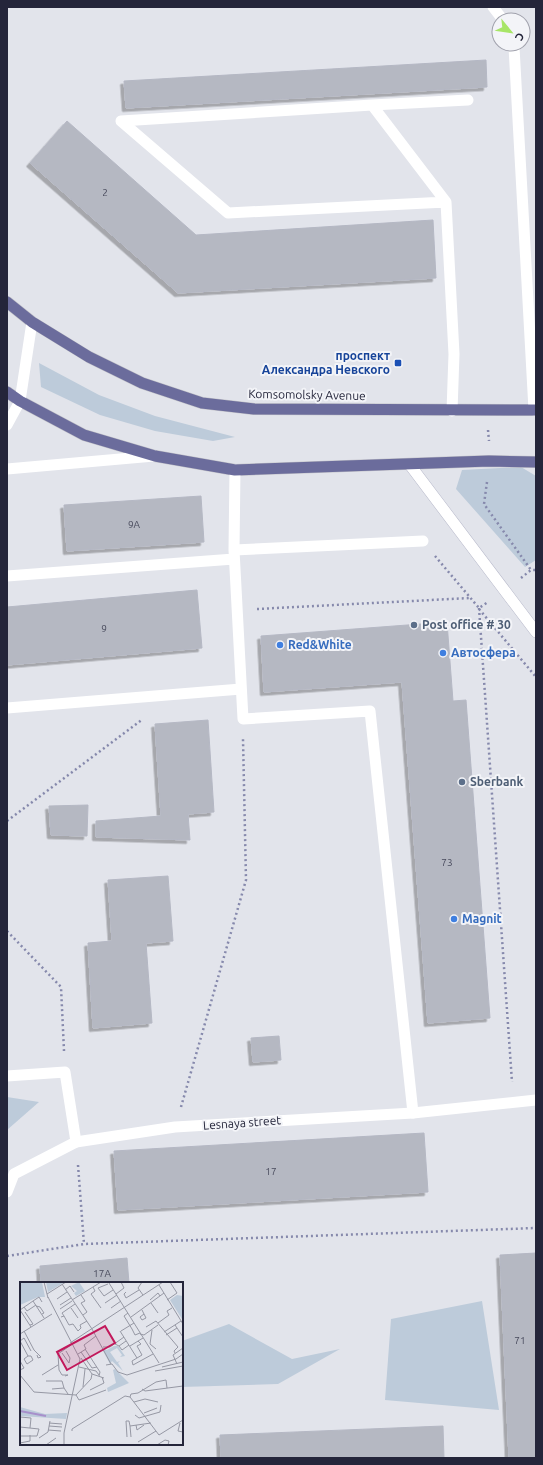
<svg xmlns="http://www.w3.org/2000/svg" width="543" height="1465" viewBox="0 0 543 1465" font-family="Ubuntu,sans-serif">
  <style>
    .green { fill: #bdcbda }
    .building { fill: #b5b8c2; stroke: #b5b8c4; filter: url(#shadow) }
    .lines { fill: none; stroke-linecap: round; stroke-linejoin: round }
    .secondary-casing { stroke: #b7b9ca; stroke-width: 12 }
    .primary-casing { stroke: #c2c2c8; stroke-width: 12 }
    .path { stroke: #8689ac; stroke-width: 2.5; stroke-dasharray: 2 3; stroke-linecap: butt }
    .service { stroke: #fff; stroke-width: 11 }
    .minor { stroke: #fff; stroke-width: 11 }
    .secondary { stroke: #fff; stroke-width: 11 }
    .primary { stroke: #6b6c9c; stroke-width: 11 }
    .transit-dot { fill: #1a4fb4; stroke: #f3f4f8; stroke-width: 1.5 }
    .service-dot { fill: #5c6f8a; stroke: #f3f4f8; stroke-width: 1.5 }
    .shop-dot { fill: #3f7fe0; stroke: #f3f4f8; stroke-width: 1.5 }
    .labels { text-anchor: middle; stroke-width: 4; stroke-linejoin: round; paint-order: stroke }
    .number-label { font-size: 10px; fill: #484a5c }
    .transit-label { font-size: 12px; font-weight: bold; fill: #164399; stroke: #f3f4f8; text-anchor: end }
    .street-label { font-size: 12px; fill: #24253a; stroke: #f3f4f8 }
    .service-label { font-size: 12px; font-weight: bold; fill: #4e5e75; stroke: #f3f4f8; text-anchor: start }
    .shop-label { font-size: 12px; font-weight: bold; fill: #366cbe; stroke: #f3f4f8; text-anchor: start }
    .inset-river { fill: none; stroke: #a790cb; stroke-width: 2 }
    .inset-road { fill: none; stroke: #9698a4; stroke-width: 1 }
    .view { fill: #c2185b; fill-opacity: 0.15; stroke: #c2185b; stroke-width: 2 }
    .inset-edge { fill: none; stroke: #24253a; stroke-width: 2 }
  </style>
  <defs>
    <filter id="shadow"><feDropShadow dx="-3.5" dy="3.5" stdDeviation="0" flood-color="#0004"/></filter>
  </defs>
  <rect width="100%" height="100%" fill="#e2e4eb"/>
  <path class="green" d="M39,363L99,395L155,416L235,437L213,441L155,431L100,415L41,387Z
    M521,467L536,476V560L525,567L456,489L462,470Z
    M7,1097L39,1102L7,1130Z
    M482,1301L499,1410L385,1400L391,1319Z
    M229,1324L292,1359L340,1349L278,1384L182,1387V1341Z"/>
  <path class="building" d="M486,60L487,87L126,108L124,81Z
    M67,121L196,235L433,220L436,278L178,293L30,163Z
    M201,496L204,542L67,551L64,505Z
    M197,590L202,648L7,665V607Z
    M447,622L453,701L466,700L490,1018L428,1023L402,682L264,692L261,636Z
    M208,720L214,812L188,814L190,840L96,837V821L161,816L155,724Z
    M88,805L87,836L51,835L49,806Z
    M168,876L173,941L146,943L152,1023L93,1028L88,943L112,941L108,880Z
    M279,1036L281,1060L253,1062L251,1038Z
    M424,1133L428,1192L118,1210L114,1151Z
    M536,1253V1458H509L500,1255Z
    M127,1258L129,1283H41L40,1266Z
    M443,1426L444,1458H221L220,1435Z"/>
  <g class="lines">
    <defs>
      <path id="secondary" d="M410,465L536,632"/>
      <path id="primary" d="M7,302L32,322L89,357L142,383L202,403L254,409L536,410
        M7,392L20,401L84,435L155,456L235,470L489,461L536,462"/>
    </defs>
    <use href="#secondary" class="secondary-casing"/>
    <use href="#primary" class="primary-casing"/>
    <path class="path" d="M488,430L489,441
      M487,482L484,504L531,570
      M435,556L479,608L488,602
      M521,578L531,570H536
      M479,608L512,1082
      M257,609L470,598
      M479,609L536,677
      M7,821L143,719
      M7,931L61,987L64,1051
      M181,1107L246,880L243,739
      M78,1165L84,1244
      M7,1256L84,1244L536,1228"/>
    <path class="service" d="M493,7L503,20
      M513,44L514,47L534,410
      M372,105L446,202L454,354L452,411
      M121,121L228,213L446,202
      M121,121L372,105L468,100
      M7,425L20,401L32,322
      M7,469L154,456
      M235,470L234,550L243,719L370,711L413,1113
      M234,550L423,541
      M7,576L234,559
      M7,708L241,689
      M7,1192L14,1174L76,1142"/>
    <path class="minor" d="M7,1076L65,1072L76,1142L175,1127L413,1113L536,1100"/>
    <use href="#secondary" class="secondary"/>
    <use href="#primary" class="primary"/>
  </g>
  <rect class="transit-dot" x="394" y="359" width="8" height="8" rx="2"/>
  <g class="service-dot">
    <circle cx="414" cy="625" r="4"/>
    <circle cx="462" cy="782" r="4"/>
  </g>
  <g class="shop-dot">
    <circle cx="280" cy="645" r="4"/>
    <circle cx="443" cy="653" r="4"/>
    <circle cx="454" cy="919" r="4"/>
  </g>
  <g class="labels">
    <g class="number-label">
      <text x="105" y="196">2</text>
      <text x="134" y="528">9А</text>
      <text x="104" y="632">9</text>
      <text x="447" y="866">73</text>
      <text x="271" y="1175">17</text>
      <text x="102" y="1277">17А</text>
      <text x="520" y="1344">71</text>
    </g>
    <g class="transit-label">
      <text x="390" y="360">проспект<tspan x="390" dy="14">Александра Невского</tspan></text>
    </g>
    <g class="street-label">
      <text transform="translate(307 395) rotate(1)" y="4">Komsomolsky Avenue</text>
      <text transform="translate(242 1123) rotate(-4)" y="4">Lesnaya street</text>
    </g>
    <g class="service-label">
      <text x="422" y="629">Post office # 30</text>
      <text x="470" y="786">Sberbank</text>
    </g>
    <g class="shop-label">
      <text x="288" y="649">Red&amp;White</text>
      <text x="451" y="657">Автосфера</text>
      <text x="462" y="923">Magnit</text>
    </g>
  </g>
  <g transform="translate(20 1282)">
    <rect width="163" height="163" fill="#e2e4eb"/>
    <path d="M0,0H22L25,15H18L0,23ZM26,0H45L28,10ZM59,0L65,9L56,14L54,11L57,9L51,4ZM157,13L163,14L162,37L150,18ZM94,64H98L105,74L100,75L102,73L97,66L90,70L97,80L100,79L98,81L103,89L92,79L90,82L82,67L87,68ZM95,87L109,101L88,110L87,106L96,101L93,88ZM0,125L25,132L47,131L46,137L0,134Z" fill="#bdcbda"/>
    <path class="inset-river" d="M0,129L26,134"/>
    <path class="inset-road" d="M24,0L28,16M122,0L118,6L123,13M89,1L139,81M42,2L72,47L91,82M88,2L78,6L84,14L93,8M139,3L163,42M73,5L75,9L71,12L81,26M45,8L50,4L54,10M106,10L104,12L106,16L119,8M27,12L46,0M96,12L104,6L101,0M61,13L65,19L61,21L67,30L63,33M28,15L60,77L44,151V163M37,17L47,10M52,18L81,0M130,18L138,11L140,14M147,18L157,11L150,0M22,20L19,15L13,19L24,36M85,21L97,13M131,21L138,31M40,23L51,16M16,24L20,25L24,31L22,32M4,25L7,29L16,23M51,26L58,36M91,26L101,19M40,27L52,19M0,28L11,45M0,28L13,19M122,28L126,36L122,38L120,35L124,32M5,30L13,42L10,43M108,31L104,34L112,47L115,53L120,51M44,34L42,31L55,22M41,35L44,34L49,43L53,42L58,49L61,46L60,43L67,39M111,35L144,11M138,41L149,33L147,29L152,26M155,43L163,55M126,45L136,39L158,65L154,69L155,71M132,48L130,62L136,67M4,49L14,68L21,75L18,76L17,73M100,49L117,76M101,49L114,41M144,50L161,39M0,52L32,32M120,52L124,53L138,43M146,53L157,46M0,59L8,74H11L13,78L7,82L4,77L8,74M0,59L4,56L11,69M118,59L121,62L117,64L122,73L112,79L113,83L133,72M50,61L143,0M95,62L99,64L106,59M99,64L102,68L109,63M110,64L123,56M83,65H90L104,55M65,67L80,90L79,94M46,69L50,76L49,81M61,70L72,86L77,85M42,71L49,81M58,72L66,67L64,63L76,54M61,76L72,92L84,96M0,79L4,86L0,88M157,82L153,73L163,66M86,83L92,82L98,90L107,93L156,77L163,72M59,85L76,89L79,93M142,85L163,80M135,89L163,84M0,93L14,110L56,113L71,97L72,92M22,93L38,83M45,94L48,93H42L39,88L38,72L51,63M26,99H42L44,106M63,105L65,87M147,106L146,98L136,100L118,111L111,112L110,115L139,153L163,138M32,107L44,106L48,112M122,107L125,109L163,104M70,108L84,101L82,95M56,113L59,118L86,108M114,120L125,117L138,120M124,131L137,126M115,133L119,136L140,130L141,123M0,135L11,136L10,146M29,141L42,142M160,141L158,149L163,150M116,143L117,148L124,143M29,144L42,145M0,145L19,147L17,154M28,148L41,149M52,149V147L105,114L110,115M0,154H17M107,155L106,139H109L110,144M111,155L110,144L131,141M19,156L28,150L30,139M118,160L136,149M0,161L10,159V153M26,163L36,156M137,163L145,158L149,159L148,163"/>
    <path class="view" d="M85,44L95,61L47,88L37,70Z"/>
    <rect width="163" height="163" class="inset-edge"/>
  </g>
  <rect width="543" height="1465" fill="none" stroke="#24253a" stroke-width="16"/>
  <g transform="translate(511 32) rotate(119)"><circle r="19" fill="#f3f4f8" stroke="#a0a1ac"/>
  <path d="M0-3L7 15L0 10L-7 15Z" fill="#a7e567"/>
  <text y="-6" font-size="11" font-weight="bold" text-anchor="middle" fill="#24253a">С</text>
  </g>
</svg>
